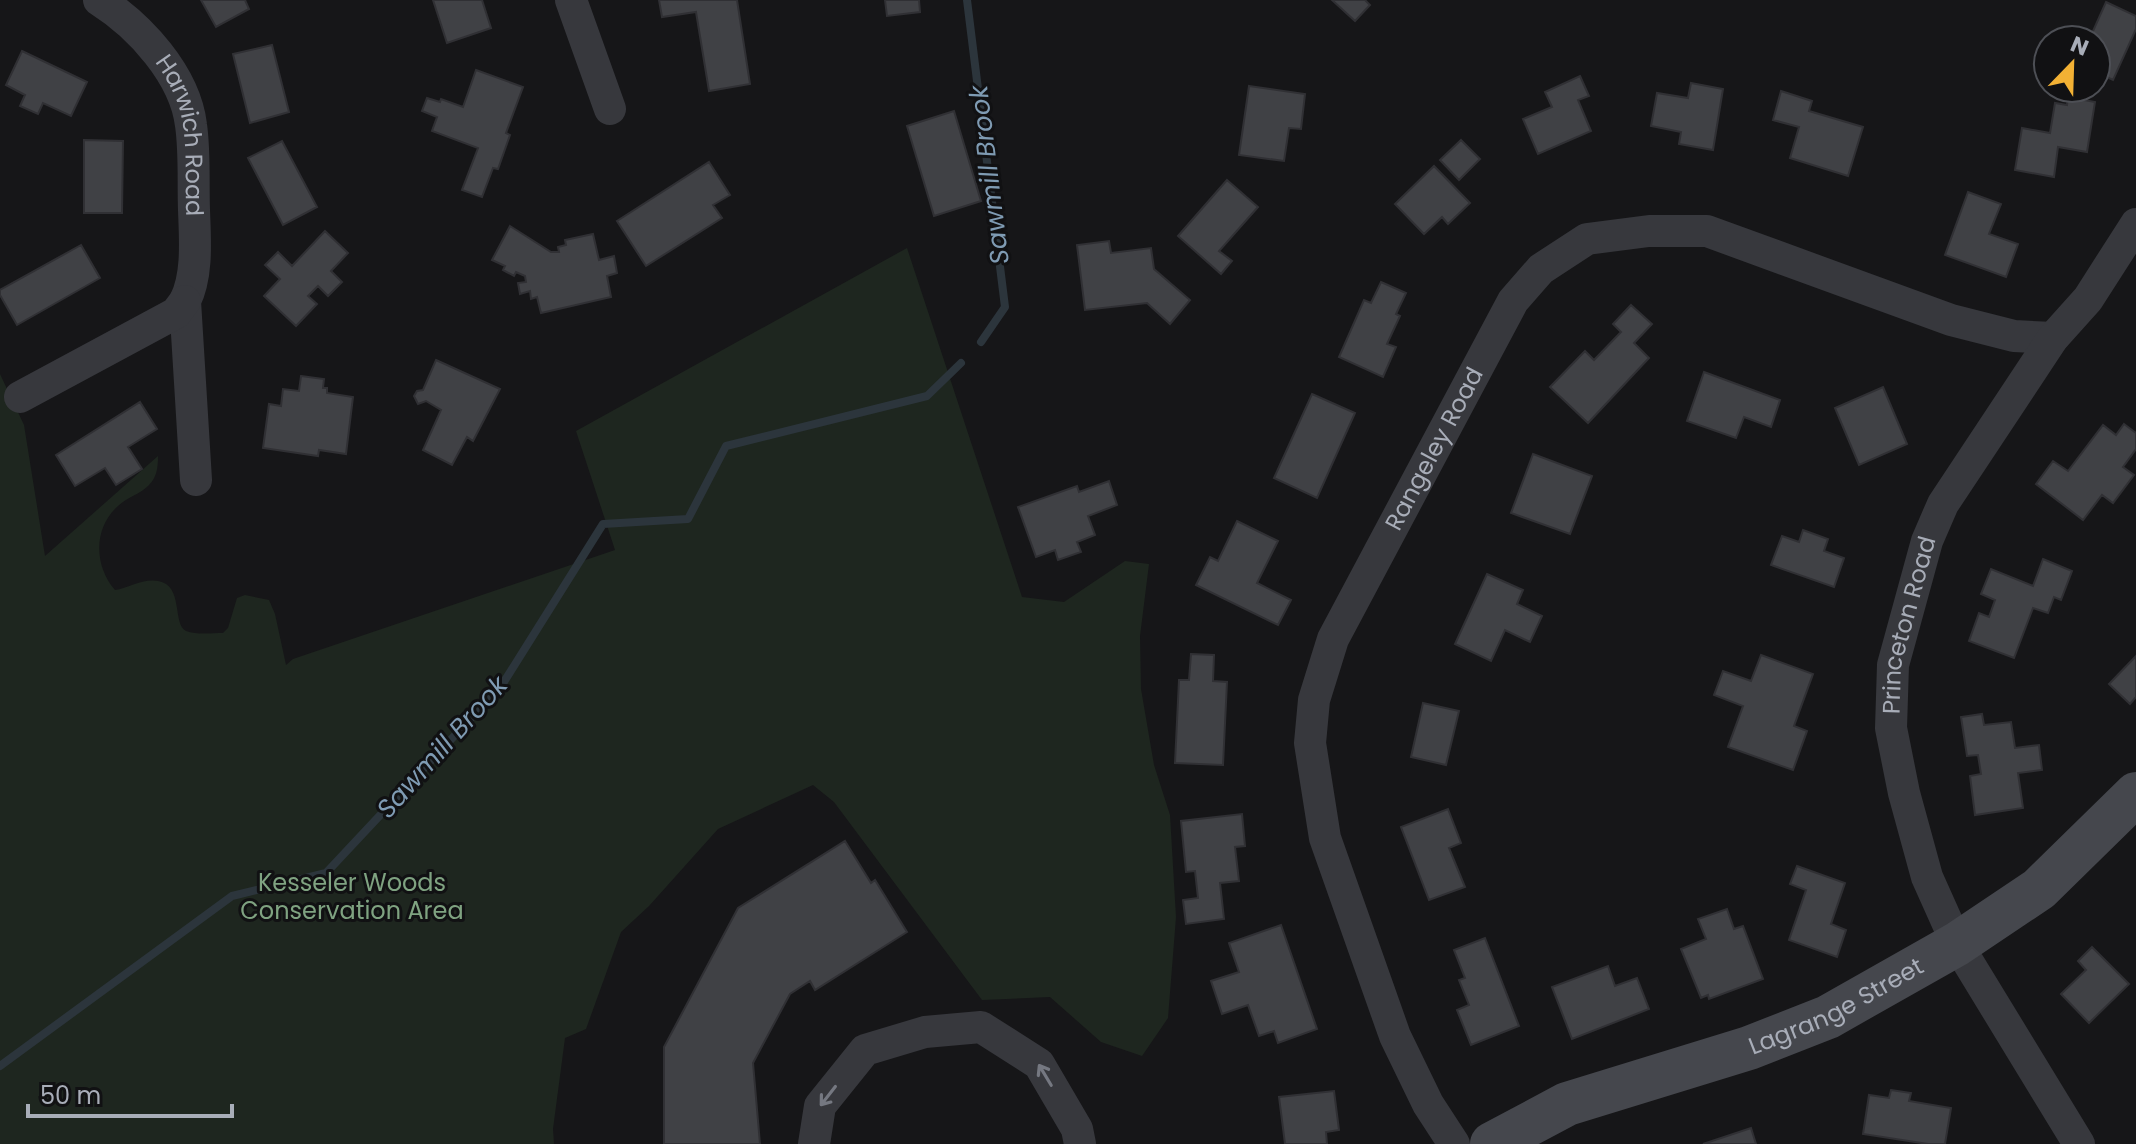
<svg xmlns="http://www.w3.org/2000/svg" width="2136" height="1144" viewBox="0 0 2136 1144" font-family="Poppins,sans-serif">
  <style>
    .green { fill: #1e261f }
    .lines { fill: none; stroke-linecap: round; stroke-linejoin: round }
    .stream { stroke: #2c353c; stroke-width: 8 }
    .building { fill: #404145; stroke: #303034; stroke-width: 2 }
    .street { stroke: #37383d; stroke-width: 32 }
    .secondary { stroke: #45474d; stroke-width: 44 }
    .oneway { stroke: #757881 }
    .labels { text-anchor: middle; stroke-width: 6; stroke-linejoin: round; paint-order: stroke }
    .street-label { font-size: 24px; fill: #a8adb8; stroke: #111113 }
    .park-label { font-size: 24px; fill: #7fa381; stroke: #111113 }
    .water-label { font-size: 26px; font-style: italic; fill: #7f9bb3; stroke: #111113 }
  </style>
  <rect width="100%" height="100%" fill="#161618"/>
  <path class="green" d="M907,248L1022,597L1064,602L1125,561L1149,564L1140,636L1141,689L1154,765L1170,815L1176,917L1168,1018L1142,1056L1101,1042L1050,997L982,1000L834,802L813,785L718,829L649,906L621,932L586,1029L565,1038L553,1129L554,1144H0V374L24,425L45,556L158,456C158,467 157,477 149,485C141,494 127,497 118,506C93,528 94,566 115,590C129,588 143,578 158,581C184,585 172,624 186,631C196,635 213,633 223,633L228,628L237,598L245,595L269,600L275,614L286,665L293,659L615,550L576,431Z"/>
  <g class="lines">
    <path class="stream" d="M967,0L1005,307L981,342
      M0,1066L232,896L326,873L502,685L603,524L688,519L726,446L927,396L961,363"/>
  </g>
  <path class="building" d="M201,0H245L249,9L216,27Z
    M433,0H482L491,28L447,43Z
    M659,0H737L750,84L709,91L696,12L662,17Z
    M885,0H919L920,12L887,16Z
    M1332,0H1365L1370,5L1355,21Z
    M2106,2L2136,16V29L2113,80L2096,72V40H2089Z
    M272,45L289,112L250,123L233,54Z
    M22,51L87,82L71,116L43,103L38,114L20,106L25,95L6,85Z
    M476,70L523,87L506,133L510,135L498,169L493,168L482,197L462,190L478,148L432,131L437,117L422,111L427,98L440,102L441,99L463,107Z
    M1580,76L1589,96L1578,100L1591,131L1538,154L1523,119L1552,107L1545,92Z
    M1691,83L1723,89L1713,150L1679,144L1681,132L1651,126L1657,93L1688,98Z
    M1249,86L1305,94L1301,129L1289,128L1284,161L1239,155Z
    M1781,91L1812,101L1809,111L1863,127L1848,176L1790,158L1799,127L1773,120Z
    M2068,97L2095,102L2087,152L2058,147L2054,177L2015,170L2022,128L2050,133L2055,103L2067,105Z
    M954,111L981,201L934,216L907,126Z
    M84,140L123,141L122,213H84Z
    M1461,140L1480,159L1459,180L1440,160Z
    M282,141L317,207L283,225L248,158Z
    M709,162L730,195L713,205L722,218L646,266L617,221Z
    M1434,166L1470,203L1448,224L1442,217L1424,234L1395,204Z
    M1227,180L1258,207L1219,251L1232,261L1221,274L1178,236Z
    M1968,192L2001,204L1989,234L2018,244L2006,277L1945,255Z
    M510,226L551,252H559L558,247L566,245L565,240L593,234L599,260L614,256L617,273L607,276L611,297L541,313L537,297L531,299L530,291L520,294L518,283L526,282L525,276L516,272L514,276L503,270L505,266L492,260Z
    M325,231L348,253L331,271L342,282L328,296L318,286L308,296L317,304L296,326L264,296L280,279L265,265L278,252L292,266Z
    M1109,241L1111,253L1151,248L1154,269L1190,300L1170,324L1147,303L1085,310L1077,245Z
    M81,245L100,278L17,325L0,295V290Z
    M1381,282L1406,293L1396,314L1400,316L1387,344L1396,347L1383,377L1339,357L1364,300L1371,303Z
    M1631,305L1652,324L1634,343L1649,358L1588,423L1550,387L1585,351L1594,360L1621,332L1613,324Z
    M436,360L500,389L473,441L467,437L452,465L423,450L441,410L426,401L418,404L414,396L417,391L423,390Z
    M1704,372L1780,400L1771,427L1744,417L1736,438L1687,421Z
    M301,376L324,379L323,388H327V393L353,397L346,454L319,450L318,456L263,448L269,404L281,406L283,389L299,391Z
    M1883,387L1907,444L1859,465L1835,408Z
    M1312,394L1355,413L1317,498L1274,478Z
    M140,402L157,429L128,447L142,469L116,485L105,468L75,486L56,455Z
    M2124,424L2136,433V449L2123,467L2134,475L2113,503L2102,495L2083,520L2036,484L2053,461L2068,471L2103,425L2116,435Z
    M1533,454L1592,476L1570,534L1511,513Z
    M1109,481L1117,505L1088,516L1095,535L1077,542L1081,552L1058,560L1055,550L1036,557L1018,507L1077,486L1079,492Z
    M1237,521L1278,541L1257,583L1291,600L1278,625L1196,585L1210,557L1218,561Z
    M1803,530L1828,539L1824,551L1844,558L1834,587L1771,565L1782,536L1799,542Z
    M2043,559L2072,571L2061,600L2054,597L2048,613L2033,608L2014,658L1969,641L1979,613L1989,617L1995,600L1981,594L1991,569L2033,586Z
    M1487,574L1523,590L1517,604L1542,616L1530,642L1505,630L1491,661L1455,644Z
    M1191,654L1214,655L1213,681L1227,682L1223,765L1175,763L1179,680H1189Z
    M1761,655L1813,674L1794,726L1807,731L1793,770L1728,747L1743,706L1714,695L1723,671L1751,681Z
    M2136,656V697L2130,704L2109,684Z
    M1423,703L1459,711L1446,765L1411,757Z
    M1982,714L1984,725L2011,722L2015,748L2039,745L2042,770L2018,773L2023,808L1975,815L1970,776L1981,774L1978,755L1967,756L1961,717Z
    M1448,809L1461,843L1449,848L1465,887L1429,900L1401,827Z
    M1242,814L1245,846L1235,847L1239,881L1220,883L1224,919L1186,924L1183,900L1198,898L1195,871L1186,872L1181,821Z
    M845,841L871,883L875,880L907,932L815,990L810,981L790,994L753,1063L760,1144H664V1047L738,908Z
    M1797,866L1845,883L1831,924L1846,930L1837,957L1789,940L1806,890L1790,884Z
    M1727,909L1734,929L1743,926L1763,979L1709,999L1708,995L1701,998L1681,949L1706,939L1698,919Z
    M1281,925L1317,1029L1278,1043L1274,1031L1259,1036L1248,1005L1222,1014L1211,981L1239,972L1229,943Z
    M1485,938L1519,1026L1471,1045L1457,1010L1469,1005L1459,980L1465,978L1454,950Z
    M2092,947L2129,984L2089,1023L2061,994L2086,970L2078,961Z
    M1608,966L1615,986L1637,978L1649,1009L1572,1039L1552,987Z
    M1891,1090L1911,1093L1909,1101L1951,1108L1945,1144H1928L1863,1134L1869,1095L1889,1098Z
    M1334,1091L1339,1130L1326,1132L1327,1144H1285L1279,1097Z
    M1751,1128L1756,1144H1703Z"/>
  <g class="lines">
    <g class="street">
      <path id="s1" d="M99,0C140,26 185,75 191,125C195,153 193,182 194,210C195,239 198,275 185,301L196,480"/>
      <path d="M571,0L610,109"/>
      <path d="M20,397L176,313L185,301"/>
      <path d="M814,1144L820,1106L865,1050L925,1032L981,1027L1039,1064L1077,1129L1080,1144"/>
      <path id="s2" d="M1454,1144L1428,1104L1395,1036L1325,838L1310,743L1314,700L1333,639L1513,301L1541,269L1587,239L1649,231H1707L1951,320L2014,336L2053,338"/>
      <path id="s3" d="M2079,1144L1957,944L1927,877L1904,793L1891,728L1893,665L1927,541L1943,504L2053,338L2088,299L2136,224"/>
    </g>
    <path class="secondary" id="s4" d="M1492,1144L1567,1104L1749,1048L1828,1017L1957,944L2039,889L2136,794"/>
  </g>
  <defs><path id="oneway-shaft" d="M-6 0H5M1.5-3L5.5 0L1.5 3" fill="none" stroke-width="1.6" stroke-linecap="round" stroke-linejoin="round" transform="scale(2)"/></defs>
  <g class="oneway">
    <use href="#oneway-shaft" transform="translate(1045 1075) rotate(-121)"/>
    <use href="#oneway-shaft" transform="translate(828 1096) rotate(128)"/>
  </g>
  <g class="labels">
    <g class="street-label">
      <text dy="8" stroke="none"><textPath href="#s1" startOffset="168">Harwich Road</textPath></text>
      <text dy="8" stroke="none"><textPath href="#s2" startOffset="752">Rangeley Road</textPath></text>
      <text dy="8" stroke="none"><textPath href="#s3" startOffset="566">Princeton Road</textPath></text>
      <text dy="8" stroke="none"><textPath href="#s4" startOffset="372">Lagrange Street</textPath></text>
    </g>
    <g class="park-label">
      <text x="352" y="891">Kesseler Woods<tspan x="352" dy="28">Conservation Area</tspan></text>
    </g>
    <g class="water-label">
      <text transform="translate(989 175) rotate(-97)" y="9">Sawmill Brook</text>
      <text transform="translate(442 747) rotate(-48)" y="9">Sawmill Brook</text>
    </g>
  </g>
  <g transform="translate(2072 64) rotate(23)"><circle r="38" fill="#111113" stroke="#4d4f55" stroke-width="2"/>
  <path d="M0-6L14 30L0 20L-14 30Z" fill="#f2b134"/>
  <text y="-12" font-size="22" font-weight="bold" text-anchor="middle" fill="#a8adb8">N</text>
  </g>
  <path d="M28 1104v12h204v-12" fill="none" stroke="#a8adb8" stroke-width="4"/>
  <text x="40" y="1104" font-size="24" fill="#a8adb8" stroke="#111113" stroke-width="6" paint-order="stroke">50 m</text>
</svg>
